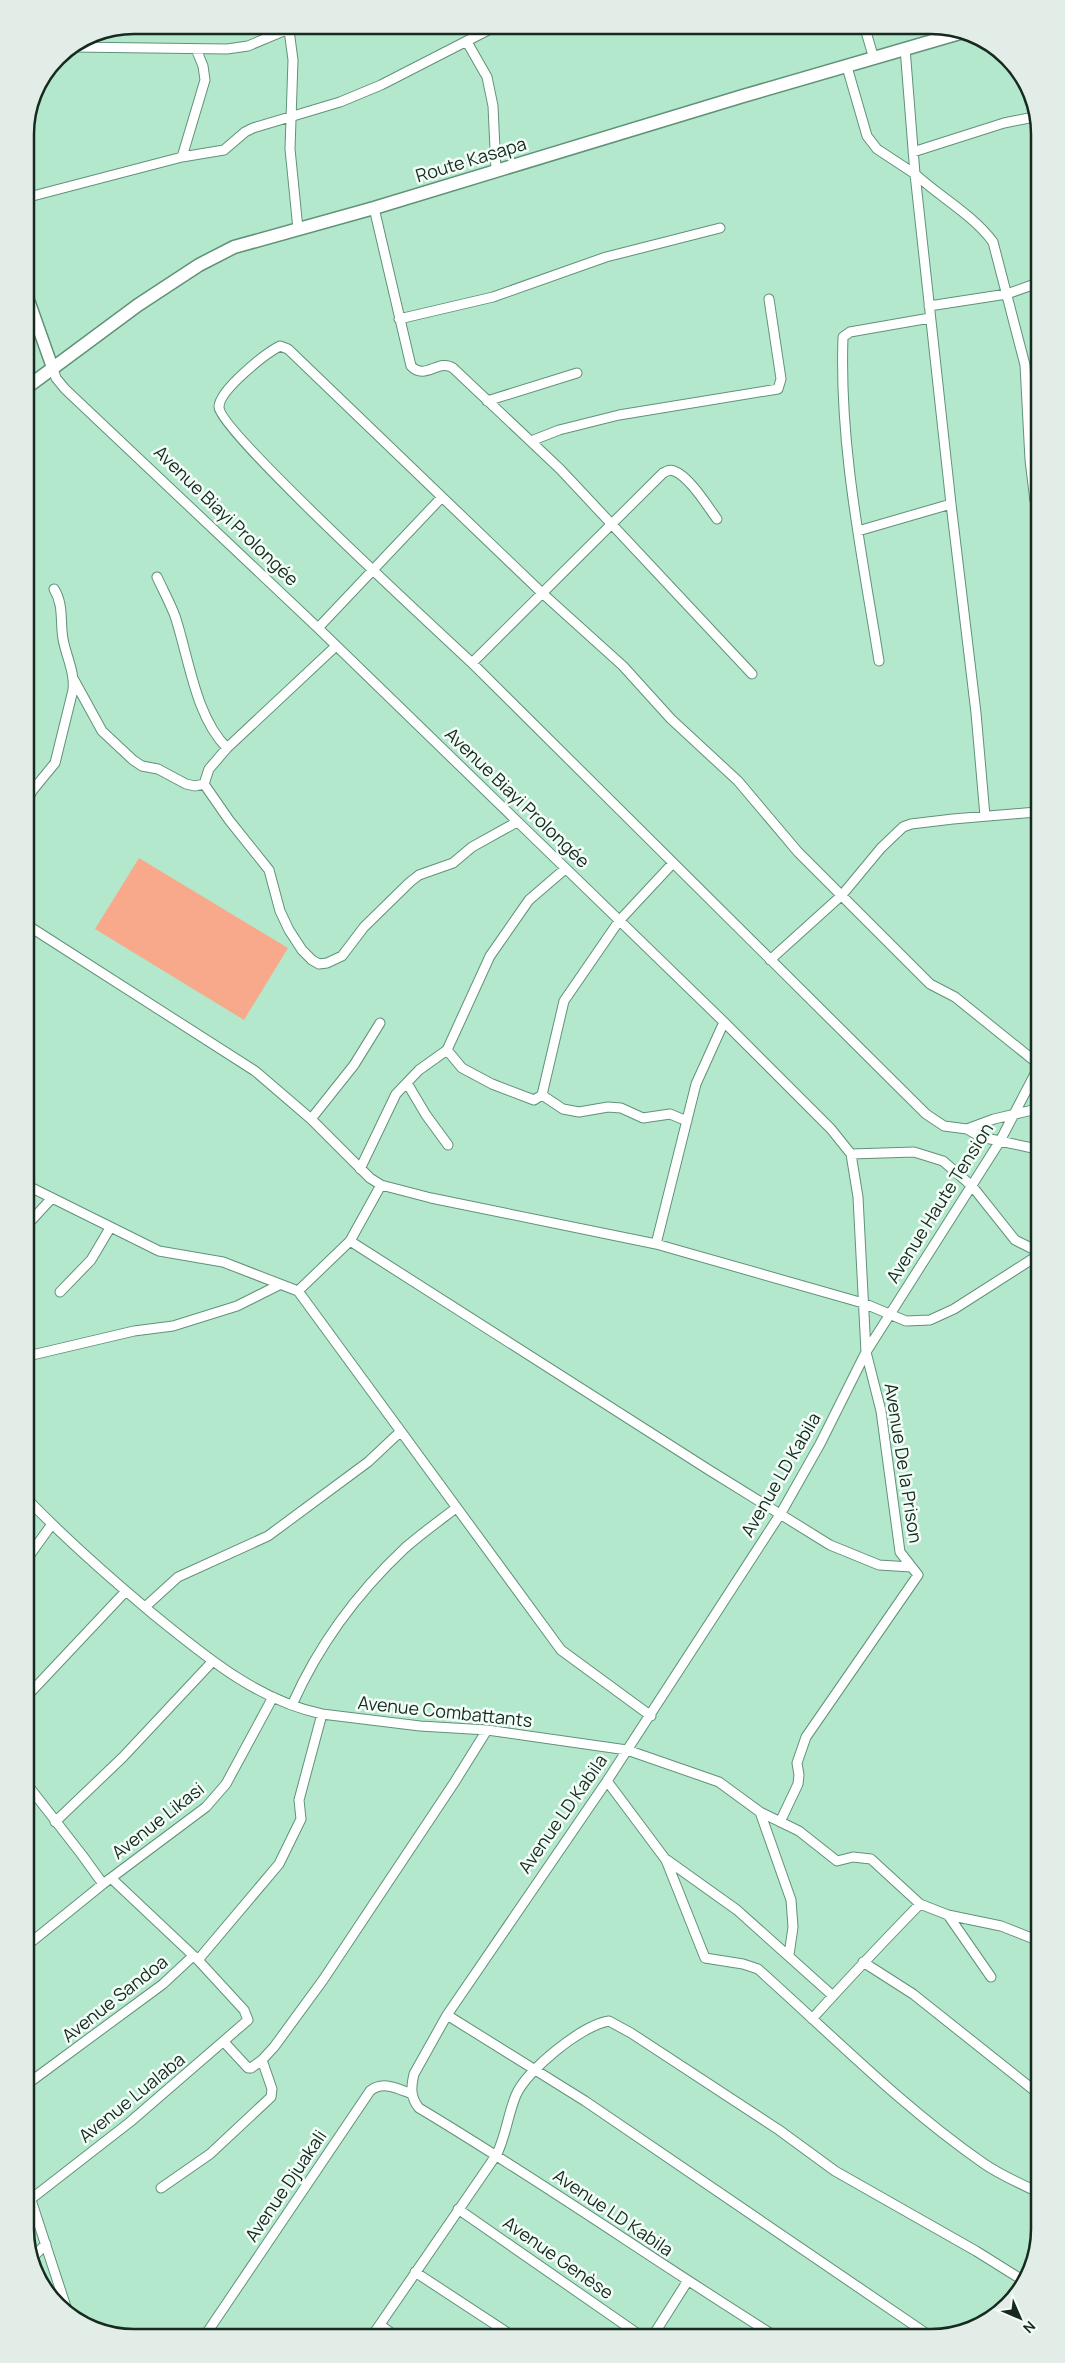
<svg xmlns="http://www.w3.org/2000/svg" width="1065" height="2363" viewBox="0 0 1065 2363" font-family="Manrope,sans-serif">
  <style>
    .green { fill: #f9a98b }
    .lines { fill: none; stroke-linecap: round; stroke-linejoin: round }
    .minor-casing { stroke: #609278; stroke-width: 11 }
    .tertiary-casing { stroke: #609278; stroke-width: 14 }
    .secondary-casing { stroke: #609278; stroke-width: 15 }
    .minor { stroke: #fff; stroke-width: 9 }
    .tertiary { stroke: #fff; stroke-width: 11 }
    .secondary { stroke: #fff; stroke-width: 12 }
    .labels { text-anchor: middle; stroke-width: 5; stroke-linejoin: round; paint-order: stroke }
    .street-label { font-size: 18px; fill: #162a20; stroke: #f4fef8 }
    .rim { fill: none; stroke: #162a20; stroke-width: 2.5 }
  </style>
  <rect width="100%" height="100%" fill="#b4e8cc"/>
  <path class="green" d="M139,858L288,948L244,1020L95,929Z"/>
  <g class="lines">
    <defs>
      <path id="minor" d="M864,25L874,59
        M289,30L293,60L290,149L298,229
        M467,42L487,77L493,106L496,171
        M72,47L227,49L248,46L298,25
        M905,48L915,174C940,197 973,215 993,242L1025,365L1030,460L1035,501
        M847,67L867,136L877,149L915,174L951,504L976,713L985,816
        M913,152L1004,123L1034,117
        M182,157L205,80L203,66L196,49
        M25,198L182,157L224,150L245,132L253,128L340,102L381,85L498,25
        M374,208L411,366C425,381 439,358 453,368L560,469L752,674
        M929,306L1007,294L1035,284
        M399,319L493,297L606,257L720,228
        M53,369L56,378L65,389L318,628L724,1022L831,1129L851,1154L858,1197L866,1352L820,1444L781,1513L607,1781L447,2015L414,2074C411,2087 410,2097 419,2108C538,2179 652,2259 770,2333
        M487,401L577,373
        M531,441L559,430L619,415L778,389L781,379L769,299
        M442,497L541,592L623,666L671,719L738,781L798,852L930,984L955,997L1037,1063
        M858,531L951,504
        M157,577C163,590 170,603 175,616C189,658 195,716 227,748
        M318,628L442,497L288,349L280,346C266,353 219,390 219,407C218,429 441,634 472,663L926,1114L944,1126L967,1129L994,1119L1037,1109
        M336,646L227,748L209,769L204,784L229,820L269,870L280,911L289,930L302,950L312,960L319,964L327,963L342,956L364,927L410,882L419,875L453,863L472,847L517,822
        M879,661C862,554 839,446 843,337L850,332L930,318
        M472,663L663,473C667,471 670,469 674,471C689,476 708,507 717,519
        M74,680L102,731L133,760L142,766L158,769L186,784L195,786L204,784
        M27,802L32,791L55,763L73,690C75,672 66,656 63,639C60,622 64,605 54,589
        M27,925L255,1071L311,1119L370,1178L381,1185L431,1198L656,1244L863,1303L906,1321L930,1320L954,1309L1037,1256
        M770,960L842,895L881,848L903,827L911,824L953,819L1036,812
        M447,1050L462,1068L492,1084L534,1100L542,1095L564,1001L619,921L673,863
        M407,1083L426,1115L448,1145
        M542,1095L563,1109L579,1112L608,1107L621,1108L643,1118L670,1114L687,1121
        M311,1119L354,1065L380,1023
        M967,1129L981,1137L1037,1149
        M851,1154L914,1152L943,1161L972,1186L1015,1240L1037,1251
        M360,1169L396,1094L419,1070L447,1050L490,956L529,900L565,869
        M28,1186L159,1251L223,1262L298,1291L561,1650L651,1716
        M28,1224L52,1198
        M350,1241L709,1470L830,1545L879,1565L911,1567
        M656,1244L696,1084L724,1022
        M298,1291L350,1241L381,1185
        M60,1292L91,1260L110,1228
        M28,1356L134,1331L173,1326L237,1306L279,1285
        M29,1501C68,1541 110,1578 153,1614C204,1655 256,1700 322,1714L420,1726L487,1730L627,1750L719,1782L760,1812L799,1831L837,1861L853,1857L871,1859L920,1904L948,1915L1001,1926L1039,1941
        M29,1556L52,1524
        M145,1607L178,1577L268,1536L368,1462L400,1432
        M29,1694L126,1591
        M292,1705C319,1644 357,1593 405,1548C421,1534 439,1521 456,1508
        M607,1781L666,1860L705,1958L743,1964L758,1969C832,2035 901,2106 983,2163C1000,2175 1021,2184 1040,2193
        M30,1788L82,1855L103,1884
        M760,1812L791,1900L793,1927L789,1955
        M55,1822L123,1757L212,1662
        M780,1822L798,1784L799,1775L797,1763L806,1737L918,1575L900,1552L881,1411L866,1352L1000,1141L1037,1070
        M667,1860L737,1910L833,1996
        M948,1915L991,1977
        M30,1943L103,1884L206,1807L226,1784L273,1697
        M198,1960L279,1864L301,1819L299,1800L322,1714
        M863,1962L913,1994L1040,2095
        M447,2015L585,2101L924,2332
        M812,2019C847,1980 883,1942 920,1904
        M224,2042L248,2068H251L262,2060L274,2047L323,1980L454,1783L487,1730
        M30,2082L163,1984L193,1956
        M161,2188L210,2154L271,2097L272,2089L262,2060
        M31,2199L130,2122L248,2020L244,2010L198,1960L111,1878
        M31,2200L69,2316
        M458,2209L638,2334
        M31,2259L46,2244
        M415,2272L511,2335
        M380,2325L395,2336
        M654,2334L687,2282
        M372,2336L497,2154C506,2135 508,2114 516,2095C527,2070 582,2025 609,2021L631,2033L779,2130L835,2171L976,2251L1024,2281
        M204,2337L370,2091C383,2080 398,2089 412,2094"/>
      <path id="tertiary" d="M26,293L53,369"/>
      <path id="secondary" d="M26,388L138,305L199,265L234,247L374,208L743,96L960,33"/>
    </defs>
    <use href="#minor" class="minor-casing"/>
    <use href="#tertiary" class="tertiary-casing"/>
    <use href="#secondary" class="secondary-casing"/>
    <use href="#minor" class="minor"/>
    <use href="#tertiary" class="tertiary"/>
    <use href="#secondary" class="secondary"/>
  </g>
  <g class="labels">
    <g class="street-label">
      <text transform="translate(471 160) rotate(-17)" y="6">Route Kasapa</text>
      <text transform="translate(226 516) rotate(44)" y="6">Avenue Biayi Prolongée</text>
      <text transform="translate(517 798) rotate(44)" y="6">Avenue Biayi Prolongée</text>
      <text transform="translate(940 1203) rotate(-58)" y="6">Avenue Haute Tension</text>
      <text transform="translate(903 1463) rotate(81)" y="6">Avenue De la Prison</text>
      <text transform="translate(781 1475) rotate(-60)" y="6">Avenue LD Kabila</text>
      <text transform="translate(445 1712) rotate(6)" y="6">Avenue Combattants</text>
      <text transform="translate(563 1814) rotate(-55)" y="6">Avenue LD Kabila</text>
      <text transform="translate(158 1821) rotate(-38)" y="6">Avenue Likasi</text>
      <text transform="translate(115 1999) rotate(-38)" y="6">Avenue Sandoa</text>
      <text transform="translate(132 2098) rotate(-39)" y="6">Avenue Lualaba</text>
      <text transform="translate(286 2186) rotate(-56)" y="6">Avenue Djuakali</text>
      <text transform="translate(613 2213) rotate(34)" y="6">Avenue LD Kabila</text>
      <text transform="translate(558 2258) rotate(35)" y="6">Avenue Genèse</text>
    </g>
  </g>
  <path d="M0 0H1065V2363H0ZM134 34H931A100 100 0 0 1 1031 134V2229A100 100 0 0 1 931 2329H134A100 100 0 0 1 34 2229V134A100 100 0 0 1 134 34Z" fill="#e2ede7" fill-rule="evenodd"/>
  <path class="rim" d="M134 34H931A100 100 0 0 1 1031 134V2229A100 100 0 0 1 931 2329H134A100 100 0 0 1 34 2229V134A100 100 0 0 1 134 34Z"/>
  <g transform="translate(1020 2318) rotate(135)" stroke="#f4fef8" stroke-width="4" paint-order="stroke">
  <path d="M0-4L9 19L0 12L-9 19Z" fill="#162a20"/>
  <text y="-8" font-size="14" font-weight="bold" text-anchor="middle" fill="#162a20">N</text>
  </g>
</svg>
